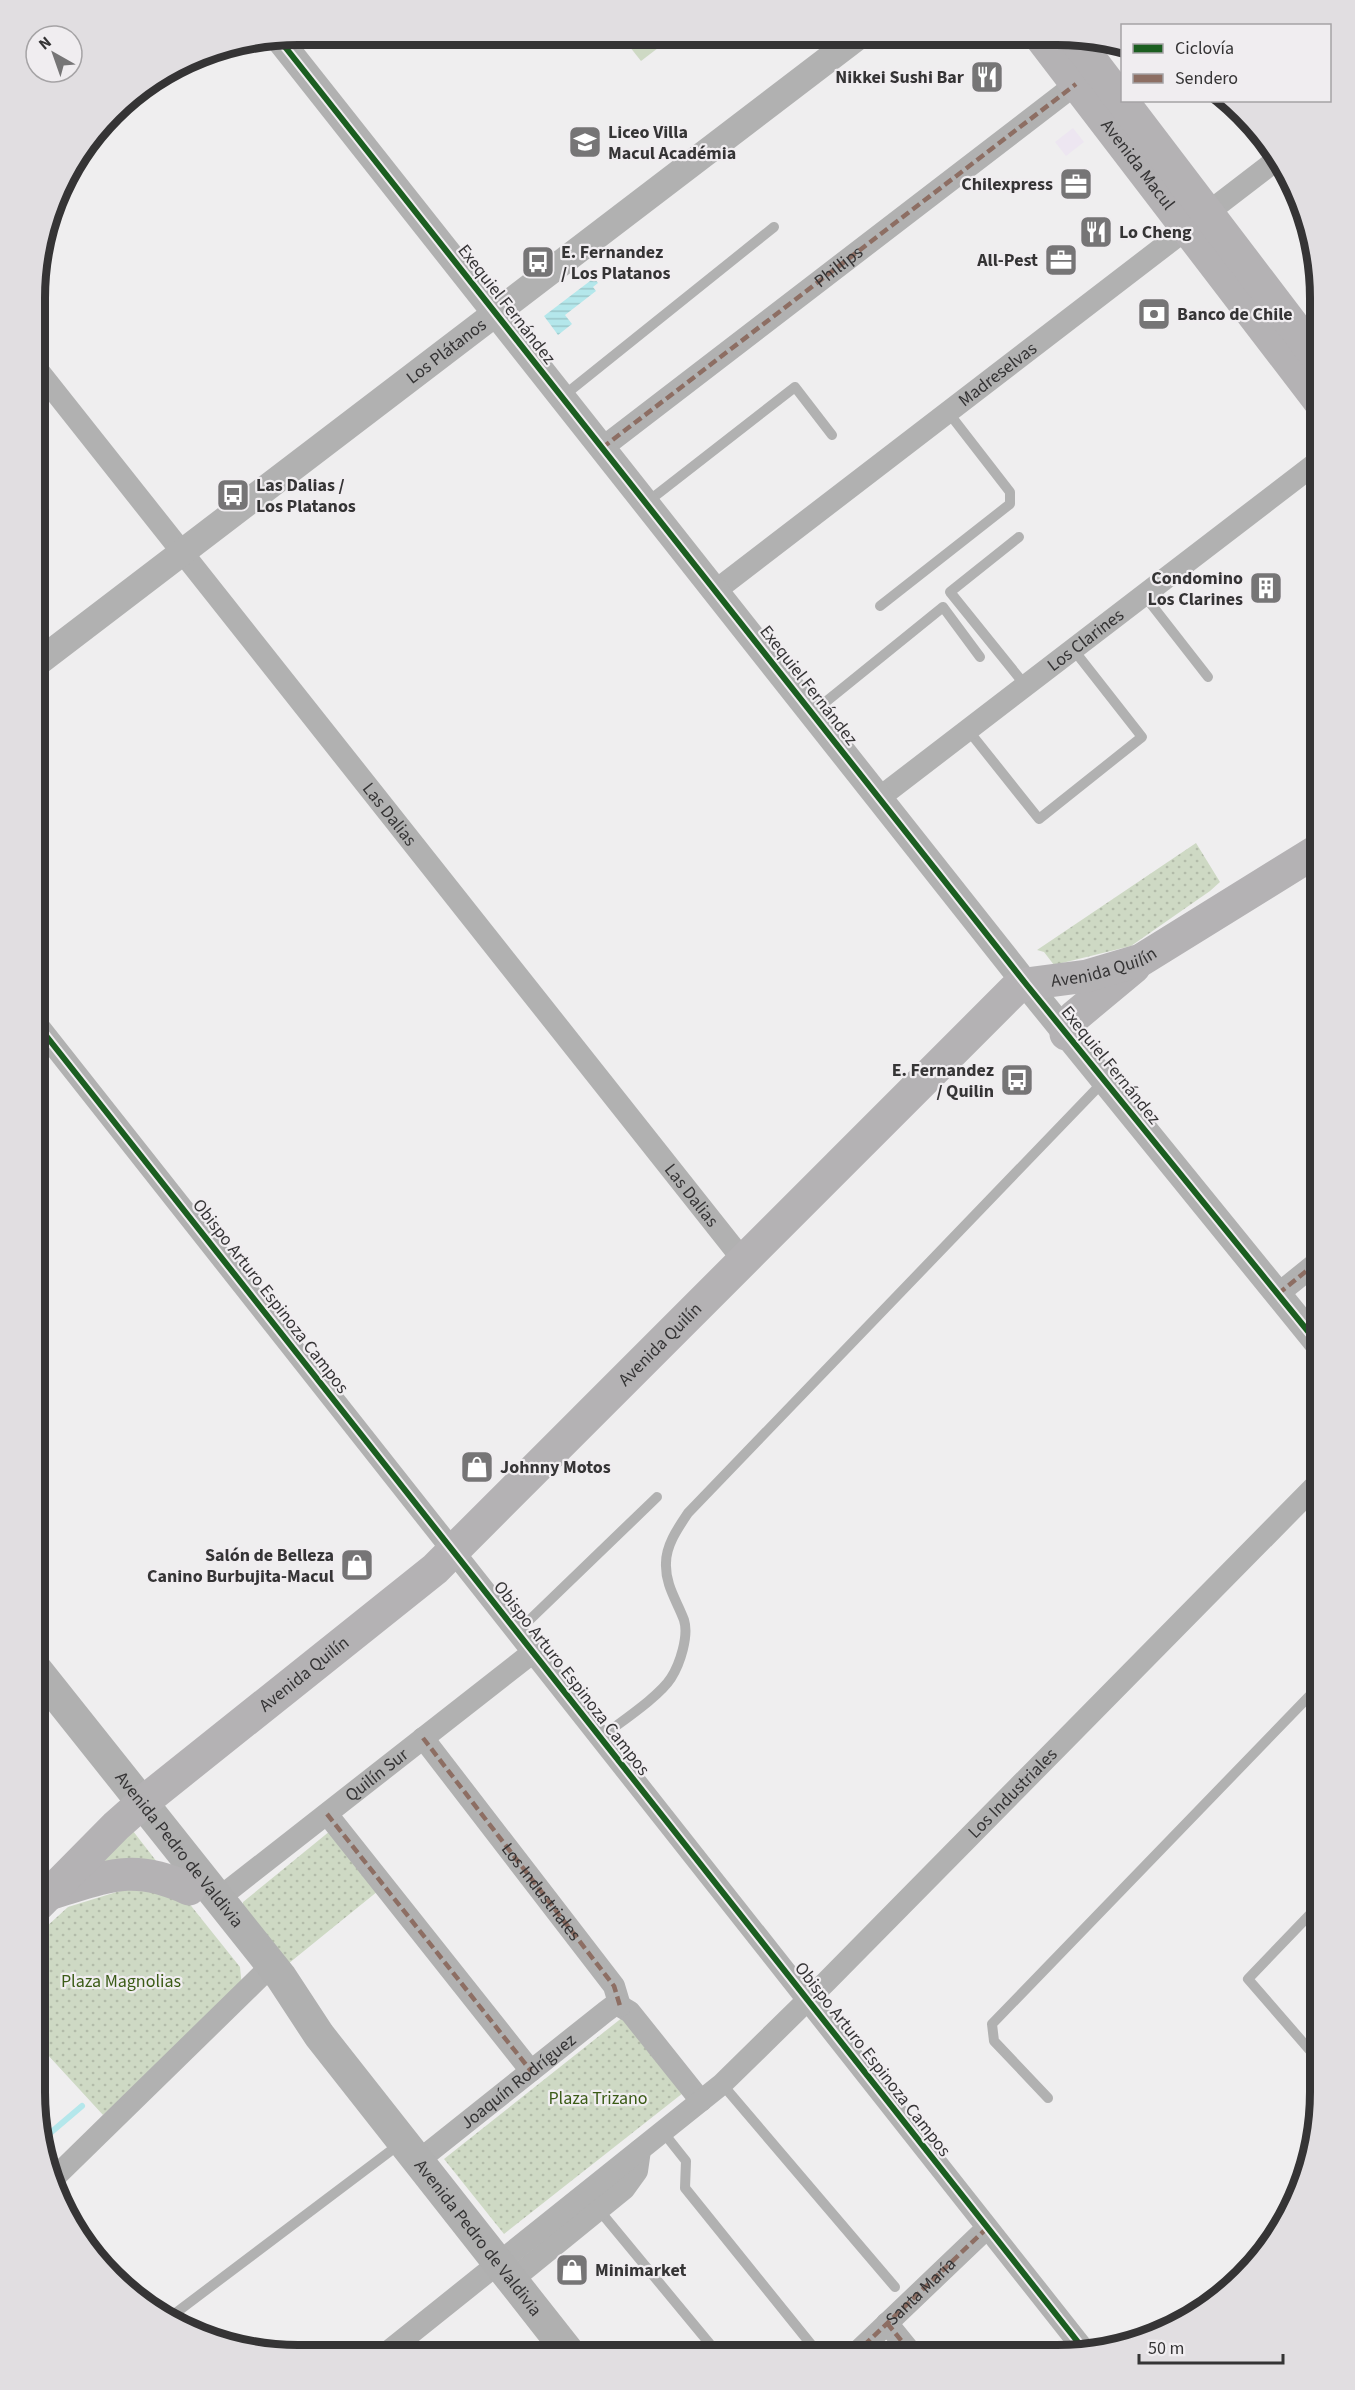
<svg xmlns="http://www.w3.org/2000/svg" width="1355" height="2390" viewBox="0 0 1355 2390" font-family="'Source Sans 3',sans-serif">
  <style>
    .commercial { fill: #ede6f1 }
    .grass { fill: url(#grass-dots) }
    .pitch { fill: #ced9c4 }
    .water { fill: url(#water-rules) }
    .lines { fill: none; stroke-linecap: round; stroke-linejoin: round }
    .stream { stroke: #b4e7eb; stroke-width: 6 }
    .service { stroke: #b1b1b1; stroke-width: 10 }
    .minor { stroke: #b1b1b1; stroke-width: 22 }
    .tertiary { stroke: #b1b1b1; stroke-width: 27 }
    .secondary { stroke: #b0b0b0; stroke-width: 32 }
    .primary { stroke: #b4b2b4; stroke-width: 33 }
    .quiet { stroke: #8d6e63; stroke-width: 4.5; stroke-dasharray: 9 4.5; stroke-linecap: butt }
    .cycleway-casing { stroke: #f0edf0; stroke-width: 10 }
    .cycleway { stroke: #1b5e20; stroke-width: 6 }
    .labels { text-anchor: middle; stroke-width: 4.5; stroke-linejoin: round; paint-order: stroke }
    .poi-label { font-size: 18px; font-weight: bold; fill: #353435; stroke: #f0edf0; text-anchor: start }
    .street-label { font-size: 18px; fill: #353435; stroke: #f0edf0 }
    .park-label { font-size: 18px; fill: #3b5b17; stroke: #f0edf0 }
    .rim { fill: none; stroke: #353435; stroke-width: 8 }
  </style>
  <defs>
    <pattern id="grass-dots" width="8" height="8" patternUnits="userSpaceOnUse" patternTransform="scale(1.5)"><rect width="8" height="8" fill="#ced9c4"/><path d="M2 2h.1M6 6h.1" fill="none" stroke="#b2bba9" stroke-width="1.8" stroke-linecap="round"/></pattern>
    <pattern id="water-rules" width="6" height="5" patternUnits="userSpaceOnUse" patternTransform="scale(1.5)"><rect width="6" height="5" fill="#b4e7eb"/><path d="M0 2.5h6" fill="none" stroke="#9bc7ca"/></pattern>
  </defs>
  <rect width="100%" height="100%" fill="#efeeef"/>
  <path class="commercial" d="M1073,128L1084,142L1066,156L1055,142Z"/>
  <path class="grass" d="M1196,843L1220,882L1210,891L1131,946L1054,965L1044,952L1037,950Z
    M133,1831L164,1871L80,1882Z
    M330,1831L378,1891L283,1968L243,1919V1902Z
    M152,1881L180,1892L240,1967L242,1987L103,2115L35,2041V1937L68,1907Z
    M623,2017L683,2093L504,2234L444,2159Z"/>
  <path class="pitch" d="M622,37H670L671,38L641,61Z"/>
  <path class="water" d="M594,278L598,283L593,287L596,291L565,315L572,324L558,335L544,316Z"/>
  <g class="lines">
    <path class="stream" d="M42,2140L82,2106"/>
    <path class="service" d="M562,397L774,227
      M646,503L795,387L832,435
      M1019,537L950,592L1025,685
      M1144,595L1208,677
      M880,606L1010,504V492L948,412
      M812,713L943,607L980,657
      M968,730L1039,819L1142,737L1073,649
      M517,1632L657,1497
      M600,1738C619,1723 659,1697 671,1678C680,1664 689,1636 684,1620C677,1601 665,1585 666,1563C666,1545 678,1528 688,1513L1104,1081
      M1320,2062L1248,1979L1320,1904
      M722,2084L895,2287
      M1048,2098L994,2041L992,2024L1320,1685
      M663,2132L686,2161L685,2188L814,2348
      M599,2210L719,2355
      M169,2318L401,2143"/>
    <g class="minor">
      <path id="s1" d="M37,369L743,1260"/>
      <path id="s2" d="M602,448L1076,84"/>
      <path id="s3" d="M715,591L1279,158"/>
      <path id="s4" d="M879,798L1320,460"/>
      <path d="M36,1023L1085,2351"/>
      <path d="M1278,1294L1320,1260"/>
      <path d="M423,1738L614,1986L620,2006"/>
      <path d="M327,1814L531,2071"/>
      <path id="s5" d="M219,1898L532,1653"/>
      <path d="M620,2006L630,2012L701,2101"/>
      <path id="s6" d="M418,2161L605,2012L613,2006H620"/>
      <path d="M51,2181L272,1965"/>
      <path d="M512,2280L624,2189L637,2171L640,2150"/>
      <path d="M887,2323L913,2355"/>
      <path id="s7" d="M385,2354L722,2084L827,1981L1320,1481"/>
      <path id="s8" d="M854,2355L987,2228"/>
    </g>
    <g class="tertiary">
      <path d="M278,38L1026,984L1320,1346"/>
      <path id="s9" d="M36,664L856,38"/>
    </g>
    <path class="secondary" id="s10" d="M35,1668L281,1977L319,2035L570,2354"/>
    <g class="primary">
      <path id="s11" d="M1042,39L1320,402"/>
      <path d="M1075,39L1320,361"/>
      <path d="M1066,1034L1074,1017L1134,967"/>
      <path d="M52,1893C108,1876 133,1863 189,1889"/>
      <path id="s12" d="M35,1908L116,1826L142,1803L435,1569L1014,990L1026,984L1087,976L1141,960L1320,849"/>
    </g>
    <g class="quiet">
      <path d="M602,448L1076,84"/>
      <path d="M1278,1294L1320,1260"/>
      <path id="s13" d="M423,1738L614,1986L620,2006"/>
      <path d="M327,1814L531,2071"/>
      <path d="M887,2323L913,2355"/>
      <path d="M854,2355L987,2228"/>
    </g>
    <defs>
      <path id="cycleway" d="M278,38L1026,984L1320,1346
        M36,1023L1085,2351"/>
    </defs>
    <use href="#cycleway" class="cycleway-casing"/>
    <use href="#cycleway" class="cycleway"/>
  </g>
  <defs>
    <symbol id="restaurant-square" viewBox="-11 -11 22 22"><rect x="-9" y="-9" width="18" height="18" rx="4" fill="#767576" stroke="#f0edf0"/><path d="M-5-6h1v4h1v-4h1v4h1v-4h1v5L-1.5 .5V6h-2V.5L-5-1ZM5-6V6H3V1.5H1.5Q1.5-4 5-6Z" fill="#fff"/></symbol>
    <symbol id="school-square" viewBox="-11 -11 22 22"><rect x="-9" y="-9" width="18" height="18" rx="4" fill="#767576" stroke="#f0edf0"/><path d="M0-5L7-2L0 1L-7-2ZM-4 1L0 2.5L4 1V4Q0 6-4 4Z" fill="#fff"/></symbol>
    <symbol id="office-square" viewBox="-11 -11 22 22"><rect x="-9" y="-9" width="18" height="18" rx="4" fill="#767576" stroke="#f0edf0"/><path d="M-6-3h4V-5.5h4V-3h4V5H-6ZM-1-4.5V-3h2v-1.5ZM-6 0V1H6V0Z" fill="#fff"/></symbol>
    <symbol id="bus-square" viewBox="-11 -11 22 22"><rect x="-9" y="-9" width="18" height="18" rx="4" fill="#767576" stroke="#f0edf0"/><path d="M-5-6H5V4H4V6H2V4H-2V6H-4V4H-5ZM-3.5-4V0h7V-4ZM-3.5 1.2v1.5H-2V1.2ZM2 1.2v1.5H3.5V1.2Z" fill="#fff"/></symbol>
    <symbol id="bank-square" viewBox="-11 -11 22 22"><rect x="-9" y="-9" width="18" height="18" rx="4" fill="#767576" stroke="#f0edf0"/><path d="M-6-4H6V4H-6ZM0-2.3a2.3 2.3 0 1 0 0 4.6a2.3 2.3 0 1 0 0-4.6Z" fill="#fff"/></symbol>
    <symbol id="building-square" viewBox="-11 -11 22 22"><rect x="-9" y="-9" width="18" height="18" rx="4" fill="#767576" stroke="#f0edf0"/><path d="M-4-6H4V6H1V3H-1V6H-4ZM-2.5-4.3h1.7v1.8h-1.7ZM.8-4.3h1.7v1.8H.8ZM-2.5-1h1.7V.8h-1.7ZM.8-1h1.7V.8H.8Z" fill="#fff"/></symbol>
    <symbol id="shop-square" viewBox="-11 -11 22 22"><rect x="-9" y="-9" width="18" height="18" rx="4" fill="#767576" stroke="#f0edf0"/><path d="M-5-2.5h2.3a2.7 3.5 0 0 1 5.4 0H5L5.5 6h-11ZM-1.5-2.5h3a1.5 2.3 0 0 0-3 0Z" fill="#fff"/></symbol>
  </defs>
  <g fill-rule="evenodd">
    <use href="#restaurant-square" x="968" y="58" width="38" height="38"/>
    <use href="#school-square" x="566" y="123" width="38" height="38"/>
    <use href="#office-square" x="1057" y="165" width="38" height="38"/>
    <use href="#restaurant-square" x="1077" y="213" width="38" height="38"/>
    <use href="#office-square" x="1042" y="241" width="38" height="38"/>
    <use href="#bus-square" x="519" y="243" width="38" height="38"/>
    <use href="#bank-square" x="1135" y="295" width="38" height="38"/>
    <use href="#bus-square" x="214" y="476" width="38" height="38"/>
    <use href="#building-square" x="1247" y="569" width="38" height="38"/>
    <use href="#bus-square" x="998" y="1061" width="38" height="38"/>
    <use href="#shop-square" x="458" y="1448" width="38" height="38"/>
    <use href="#shop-square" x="338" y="1546" width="38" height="38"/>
    <use href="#shop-square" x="553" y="2251" width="38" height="38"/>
  </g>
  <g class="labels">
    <g class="poi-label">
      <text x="964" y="83" text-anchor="end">Nikkei Sushi Bar</text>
      <text x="608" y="138">Liceo Villa<tspan x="608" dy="21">Macul Académia</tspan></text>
      <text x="1053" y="190" text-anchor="end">Chilexpress</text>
      <text x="1119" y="238">Lo Cheng</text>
      <text x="561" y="258">E. Fernandez<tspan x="561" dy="21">/ Los Platanos</tspan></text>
      <text x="1038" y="266" text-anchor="end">All-Pest</text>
      <text x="1177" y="320">Banco de Chile</text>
      <text x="256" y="491">Las Dalias /<tspan x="256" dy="21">Los Platanos</tspan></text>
      <text x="1243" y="584" text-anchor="end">Condomino<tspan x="1243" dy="21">Los Clarines</tspan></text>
      <text x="994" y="1076" text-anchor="end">E. Fernandez<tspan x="994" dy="21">/ Quilin</tspan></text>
      <text x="500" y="1473">Johnny Motos</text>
      <text x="334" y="1561" text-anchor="end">Salón de Belleza<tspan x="334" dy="21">Canino Burbujita-Macul</tspan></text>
      <text x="595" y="2276">Minimarket</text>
    </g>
    <g class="street-label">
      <text dy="6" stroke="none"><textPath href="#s11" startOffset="158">Avenida Macul</textPath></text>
      <text dy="6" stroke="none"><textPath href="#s2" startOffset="298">Phillips</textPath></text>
      <text transform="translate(507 304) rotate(52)" y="6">Exequiel Fernández</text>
      <text dy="6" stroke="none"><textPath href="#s9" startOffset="516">Los Plátanos</textPath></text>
      <text dy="6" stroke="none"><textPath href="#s3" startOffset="356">Madreselvas</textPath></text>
      <text dy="6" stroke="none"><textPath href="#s4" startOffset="260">Los Clarines</textPath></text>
      <text transform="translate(809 685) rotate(52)" y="6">Exequiel Fernández</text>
      <text dy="6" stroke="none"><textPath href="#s1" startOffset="568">Las Dalias</textPath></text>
      <text dy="6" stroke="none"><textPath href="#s12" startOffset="1437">Avenida Quilín</textPath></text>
      <text transform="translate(1111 1065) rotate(51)" y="6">Exequiel Fernández</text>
      <text dy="6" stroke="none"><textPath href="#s1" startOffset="1054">Las Dalias</textPath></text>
      <text transform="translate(271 1296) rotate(52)" y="6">Obispo Arturo Espinoza Campos</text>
      <text dy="6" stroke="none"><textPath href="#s12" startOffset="843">Avenida Quilín</textPath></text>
      <text dy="6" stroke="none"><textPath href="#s12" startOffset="357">Avenida Quilín</textPath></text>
      <text transform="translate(572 1678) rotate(52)" y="6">Obispo Arturo Espinoza Campos</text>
      <text dy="6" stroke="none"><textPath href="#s5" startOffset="200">Quilín Sur</textPath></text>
      <text dy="6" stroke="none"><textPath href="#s7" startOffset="843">Los Industriales</textPath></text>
      <text dy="6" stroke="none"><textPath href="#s10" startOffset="232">Avenida Pedro de Valdivia</textPath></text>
      <text dy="6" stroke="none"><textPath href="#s13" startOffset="194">Los Industriales</textPath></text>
      <text transform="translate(873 2059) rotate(52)" y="6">Obispo Arturo Espinoza Campos</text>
      <text dy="6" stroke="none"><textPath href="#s6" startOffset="128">Joaquín Rodríguez</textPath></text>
      <text dy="6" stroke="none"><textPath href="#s10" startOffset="722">Avenida Pedro de Valdivia</textPath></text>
      <text dy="6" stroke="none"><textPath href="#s8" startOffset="92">Santa María</textPath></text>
    </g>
    <g class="park-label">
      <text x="121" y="1987">Plaza Magnolias</text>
      <text x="598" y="2104">Plaza Trizano</text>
    </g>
  </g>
  <path d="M0 0H1355V2390H0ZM298 45H1057A253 253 0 0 1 1310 298V2092A253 253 0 0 1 1057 2345H298A253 253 0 0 1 45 2092V298A253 253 0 0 1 298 45Z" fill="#e1dee1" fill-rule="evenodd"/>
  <path class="rim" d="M298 45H1057A253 253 0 0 1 1310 298V2092A253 253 0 0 1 1057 2345H298A253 253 0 0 1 45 2092V298A253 253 0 0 1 298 45Z"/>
  <rect x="1121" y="24" width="210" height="78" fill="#f0edf0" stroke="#a5a3a5" stroke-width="1.5"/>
  <rect x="1133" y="44" width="30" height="9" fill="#1b5e20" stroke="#a5a3a5" stroke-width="1.5"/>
  <text x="1175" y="54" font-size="18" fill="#353435">Ciclovía</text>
  <rect x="1133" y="74" width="30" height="9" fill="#8d6e63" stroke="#a5a3a5" stroke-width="1.5"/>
  <text x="1175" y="84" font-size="18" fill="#353435">Sendero</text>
  <g transform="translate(54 54) rotate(320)"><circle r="28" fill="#f0edf0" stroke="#a5a3a5" stroke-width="1.5"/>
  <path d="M0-4.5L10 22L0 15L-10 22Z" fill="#767576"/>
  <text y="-9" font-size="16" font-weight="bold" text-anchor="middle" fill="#353435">N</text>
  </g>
  <path d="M1139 2354v9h144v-9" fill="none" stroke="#353435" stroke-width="3"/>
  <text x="1148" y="2354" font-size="18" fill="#353435" stroke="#f0edf0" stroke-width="4.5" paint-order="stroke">50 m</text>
</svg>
